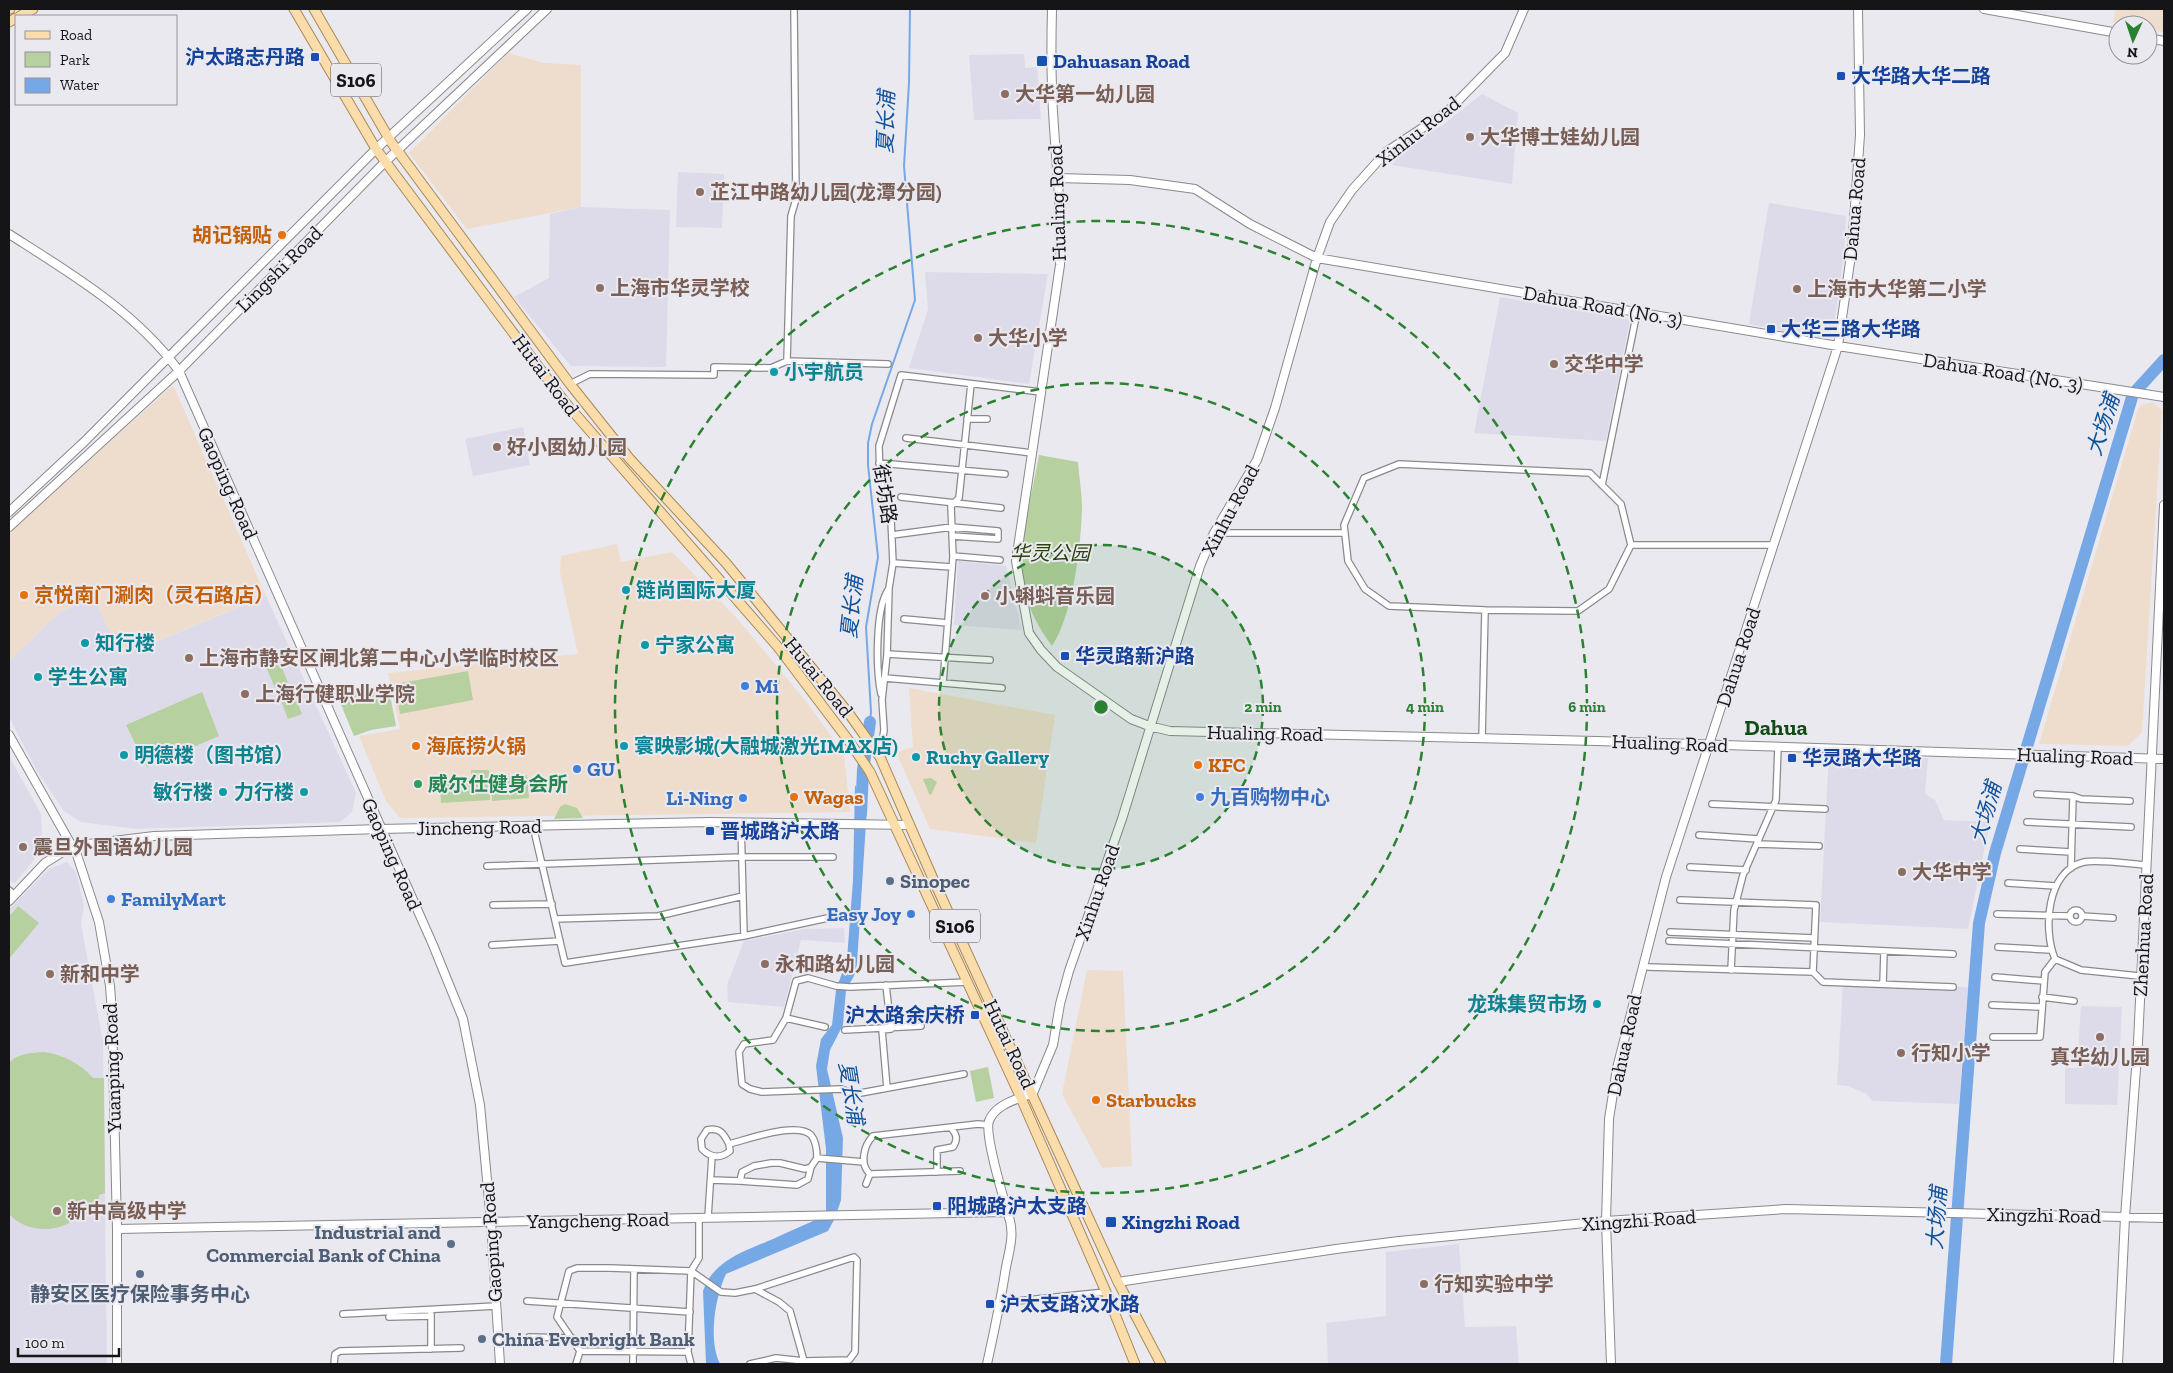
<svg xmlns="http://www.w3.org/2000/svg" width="2173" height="1373" viewBox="0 0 2173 1373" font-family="'Zilla Slab','Noto Sans SC',serif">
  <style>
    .commercial { fill: #edc }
    .built { fill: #dddbe9 }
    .green { fill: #b6d09f }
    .water { fill: #77a8e6 }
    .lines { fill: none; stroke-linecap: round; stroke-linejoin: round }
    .stream { stroke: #77a8e6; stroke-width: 2 }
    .river { stroke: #77a8e6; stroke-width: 12 }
    .street-casing { stroke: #89898e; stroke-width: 8 }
    .secondary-casing { stroke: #89898e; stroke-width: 10 }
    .primary-casing { stroke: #a98853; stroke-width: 11 }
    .street { stroke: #fff; stroke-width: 5.5 }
    .secondary { stroke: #fff; stroke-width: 8 }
    .primary { stroke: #fbddac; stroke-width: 9 }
    .ring { fill: none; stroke: #2a812f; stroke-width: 2.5; stroke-dasharray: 9 6 }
    .transit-dot { fill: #1a4fb4; stroke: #eae9f0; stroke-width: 2 }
    .education-dot { fill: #8d6e63; stroke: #eae9f0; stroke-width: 2 }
    .food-dot { fill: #e8710a; stroke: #eae9f0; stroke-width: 2 }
    .culture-dot { fill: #0f9aa8; stroke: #eae9f0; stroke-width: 2 }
    .shop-dot { fill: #3f7fe0; stroke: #eae9f0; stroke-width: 2 }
    .leisure-dot { fill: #2e9e5b; stroke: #eae9f0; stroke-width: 2 }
    .service-dot { fill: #5c6f8a; stroke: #eae9f0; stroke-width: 2 }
    .labels { text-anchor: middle; stroke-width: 4; stroke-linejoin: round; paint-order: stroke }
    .shield { fill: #eae9f0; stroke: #555558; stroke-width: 1 }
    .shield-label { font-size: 19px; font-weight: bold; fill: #151517 }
    .transit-label { font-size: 20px; font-weight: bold; fill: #164399; stroke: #eae9f0; text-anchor: start }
    .education-label { font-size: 20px; font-weight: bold; fill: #785e54; stroke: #eae9f0; text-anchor: start }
    .street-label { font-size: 20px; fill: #151517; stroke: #eae9f0 }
    .food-label { font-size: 20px; font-weight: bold; fill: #c56008; stroke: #eae9f0; text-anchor: start }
    .culture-label { font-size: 20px; font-weight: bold; fill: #0d838f; stroke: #eae9f0; text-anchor: start }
    .park-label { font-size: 20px; font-style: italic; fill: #2a410c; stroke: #eae9f0 }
    .shop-label { font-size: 20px; font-weight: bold; fill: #366cbe; stroke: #eae9f0; text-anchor: start }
    .leisure-label { font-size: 20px; font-weight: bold; fill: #27864d; stroke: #eae9f0; text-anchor: start }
    .service-label { font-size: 20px; font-weight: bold; fill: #4e5e75; stroke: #eae9f0; text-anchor: start }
    .water-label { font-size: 21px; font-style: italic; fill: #0e529c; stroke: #eae9f0 }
    .quarter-label { font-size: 22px; font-weight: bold; fill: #124a16; stroke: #eae9f0 }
    .centre { fill: #2a812f; stroke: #eae9f0; stroke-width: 2.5 }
    .ring-label { font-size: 15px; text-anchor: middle; font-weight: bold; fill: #2a812f; stroke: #eae9f0; stroke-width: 4; stroke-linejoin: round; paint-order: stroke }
  </style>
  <rect width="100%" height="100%" fill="#eae9f0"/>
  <path class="commercial" d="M2116,9H2164V32L2148,29V25H2128L2113,22Z
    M508,53L544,63L581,65V207L467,229L409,153Z
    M173,385L266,596L120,656L93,597L60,612L9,661V533Z
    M2152,402L2162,410L2142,732L2128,746L2039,744L2139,406Z
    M617,544L621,562L672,552L735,616L808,704L844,754L850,812L400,818L386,801L359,736L400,729L388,673L578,654L560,572L561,556Z
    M909,688L1055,715L1036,843L930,829L896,752L913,747Z
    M1087,970L1123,971L1132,1166L1102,1168L1062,1094Z"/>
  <path class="built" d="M1024,54L1025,68L1037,67L1041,119L974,120L969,55Z
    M1482,94L1518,113L1512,184L1392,165L1404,149L1444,124Z
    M678,172L724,174L722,228L676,227Z
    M1769,203L1846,216L1844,254L1833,332L1823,338L1749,324Z
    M581,207L670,210L666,367L571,366L514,297L549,278L550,214Z
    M925,272L1048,274L1029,384L909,368L928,309Z
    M1500,297L1630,320L1606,441L1474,433Z
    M523,427L530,465L473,476L465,439Z
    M958,561L1006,566L1022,630L954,625Z
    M266,596L356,793L352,812L340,822L136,829L81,822L64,811L37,771L9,717V661L60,612L93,597L121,656Z
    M1829,753L1928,758L1925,794L1935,800L1944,820L1990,822L1968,929L1820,922Z
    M9,756L41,814L42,833L34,860L14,884L9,879Z
    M67,862L76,872L84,906L81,924L103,1042L107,1364H9V909L49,869Z
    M844,928L845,943L801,940L784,1007L728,1002L727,985L744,941L804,929Z
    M1843,983L1968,987L1959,1104L1872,1101L1867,1094L1848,1086L1837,1085Z
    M2081,1006L2122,1007L2117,1105L2065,1104V1068H2077Z
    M1459,1244L1465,1327L1516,1326L1519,1364H1328L1326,1323L1386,1316V1252Z"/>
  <path class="green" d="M1039,455L1078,462C1079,477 1082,493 1082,508C1081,546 1073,615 1052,646C1042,632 1033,618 1028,602C1013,555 1031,502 1039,455Z
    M278,657L288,683L275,688L264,662Z
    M468,671L473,700L400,714L395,684Z
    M291,687L302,714L288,719L278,693Z
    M389,690L396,726L371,730L354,736L337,695Z
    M202,692L219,736L147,767L126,725Z
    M471,770H489L490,800L441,803L440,781L471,779Z
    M527,775L529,798L492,801L491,778Z
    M931,778L937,782L931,795L929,794L923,779Z
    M565,804L577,808L583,818L554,819L560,807Z
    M18,906L39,923L9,959V917Z
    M44,1052C63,1055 80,1063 93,1078H104L105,1193L99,1195L98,1207L92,1214C76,1214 80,1217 67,1224C49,1233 23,1230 9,1214V1063C17,1053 32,1053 44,1052Z
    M988,1067L994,1098L976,1102L970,1071Z"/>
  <path class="water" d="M855,785L867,807L857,964L854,976L846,990L843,1025L830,1050L827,1069L843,1138L841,1200L835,1218L828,1231L726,1274C715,1297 708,1340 720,1364H706L703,1291C713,1260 746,1251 773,1239C788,1232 804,1225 820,1218L826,1210V1149L816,1066L821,1039L832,1025L836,990L847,959L853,880Z"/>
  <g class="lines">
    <path class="stream" d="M870,722L871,712L866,627L878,557L868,465V443L872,424L915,300L904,166L909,83L910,9"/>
    <path class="river" d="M861,814L863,770L870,722
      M1946,1364L1979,923L1995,853L2133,394L2164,360"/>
    <defs>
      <path id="street" d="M787,361L888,364
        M570,384L590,374L714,375V367L771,368L787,361L791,216L796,199L794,9
        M967,419H987
        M906,438L1032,453
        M879,463L1005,474
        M1602,485L1637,312
        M901,497L1001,508
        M1214,533H1345
        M892,535L952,527L998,531V539L952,536
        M1631,545H1774
        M953,556L1000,560
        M893,563L952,567
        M904,619L948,623
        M887,654L990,660
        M885,678L1002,688
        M943,683L953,557L951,506L959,498L971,384
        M881,694C876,670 875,610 888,590
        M1482,739L1485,610L1389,606L1365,589L1348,561L1344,525L1364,478L1399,464L1590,473L1621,504L1631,545L1609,589L1578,611L1485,610
        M880,757L884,730L882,700L887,655L889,588L893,563L891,520L880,479L879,446L901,375L1041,392
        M2037,794L2073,796L2071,868
        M2073,796L2081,799L2130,801
        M1712,804L1825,809
        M2027,822L2131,827
        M533,826L565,963L744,936L741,823
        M1699,835L1759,839
        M1757,844L1819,846
        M2020,849L2071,852
        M487,866L742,857H833
        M1690,867L1746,870
        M2008,883L2056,886
        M9,890L15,895
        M1680,900L1816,905L1813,972
        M493,905L552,904
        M2070 916a6 6 0 1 1 12 0a6 6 0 1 1-12 0Z
        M1997,914L2070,916
        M2082,916L2113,918
        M555,919L658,916L743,896
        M1670,932L1814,938
        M744,936L837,916
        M1669,941L1953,954
        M492,945L560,941
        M1998,947L2051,950
        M1648,967L1813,972L1823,982L1953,987
        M1731,970L1734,910L1743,875L1776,800L1778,747
        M2139,976L2081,970L2055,959C2043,930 2046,871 2084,862C2098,859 2130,864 2146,865
        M1995,977L2044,981
        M1883,984L1884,952
        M886,985L891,1029L882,1030L887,1088
        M2042,997L2074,1001
        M1992,1005L2041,1007
        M786,1018L825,1027
        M845,1030L921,1026
        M1993,1037H2040L2045,972L2055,959
        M964,1074L855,1094L841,1089L762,1092L750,1089L742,1084L739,1052L744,1044L773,1040L786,1018L796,981L808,978L836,986L850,987L968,982
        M729,1144L730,1151C720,1159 711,1158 702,1149L701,1139L707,1130C720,1127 724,1134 729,1144C746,1140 797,1121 811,1135C816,1141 817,1150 817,1158L864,1162
        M811,1167L808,1179L797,1185L740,1181L742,1172L754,1166L771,1163H780L805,1169L811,1167L817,1158
        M960,1171L870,1174C859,1164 864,1145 873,1136L978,1124L988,1125
        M937,1172V1150L953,1147C958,1139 957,1135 951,1128
        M711,1180L740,1181
        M866,1184L870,1174
        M708,1217L712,1156
        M755,1289L854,1257L857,1260L855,1352L849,1360L804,1361V1364
        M1001,1300L1016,1301L1106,1292
        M527,1301L690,1312
        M343,1314L496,1306
        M431,1314V1349
        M389,1317L431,1316
        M529,1337L572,1338
        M580,1351L688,1352
        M334,1364L335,1354L340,1351L461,1348
        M576,1364L580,1351L557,1317L569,1271L577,1268H610L691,1271L721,1292L735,1293L755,1289L779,1302L790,1311L804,1361L776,1358L750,1364
        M633,1364L634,1269
        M691,1364L688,1352L691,1271L699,1258V1218"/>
      <path id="secondary" d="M1052,9C1051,48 1051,88 1054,127C1057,173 1062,219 1060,265L1016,561L1029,633L1041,650L1057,667L1131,719L1149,726L1170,731L1596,741L2164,759
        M1984,9L2118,33
        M2148,38L2164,41
        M1058,178L1130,180L1195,189L1250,224L1317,258L1838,346L2164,397
        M9,234C70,273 135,311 179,371L433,945L463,1019L480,1105L491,1222L500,1364
        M9,512L84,442L376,149L527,9
        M9,527L179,371L385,162L547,9
        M9,735L77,855L99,922L110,986L112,1013L117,1229V1364
        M9,901L45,863L72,846L154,836L380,829L709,822L910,825
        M117,1229L1006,1212
        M1118,1282L1336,1249L1399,1241L1606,1221L1786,1209L2164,1218
        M987,1364C994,1332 1001,1300 1006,1267C1009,1252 1014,1236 1010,1221C1005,1203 984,1135 989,1121C995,1104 1018,1099 1033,1093L1053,1045L1060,1004L1069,971L1122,819L1200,566L1214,533L1257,460L1275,408L1317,258L1330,222L1352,190L1386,152L1448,111L1505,53L1524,9
        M1611,1364L1606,1221L1609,1119L1617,1068L1666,877L1838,346L1852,248L1860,135L1858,9
        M2118,1364L2125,1217L2138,1042L2164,505"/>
      <path id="primary" d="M9,9H10
        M294,9L376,149L564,401L778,647L849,741L870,772L1021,1098L1106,1292L1135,1364
        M314,9L391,142L570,384L629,458L726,563L847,711L880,757L934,881L1118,1282L1161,1364
        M20,16L33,9
        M9,22L16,18"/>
    </defs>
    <use href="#street" class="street-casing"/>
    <use href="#secondary" class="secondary-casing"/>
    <use href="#primary" class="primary-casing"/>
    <use href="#street" class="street"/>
    <use href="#secondary" class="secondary"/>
    <use href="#primary" class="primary"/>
  </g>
  <circle cx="1101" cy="707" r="162" fill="#2a812f" fill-opacity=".12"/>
  <g class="ring">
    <circle cx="1101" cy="707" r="162"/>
    <circle cx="1101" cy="707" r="324"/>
    <circle cx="1101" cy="707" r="486"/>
  </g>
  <g class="transit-dot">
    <rect x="310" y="52" width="10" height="10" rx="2.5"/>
    <rect x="1036" y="55" width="12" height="12" rx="2.5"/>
    <rect x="1836" y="71" width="10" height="10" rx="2.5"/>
    <rect x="1766" y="324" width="10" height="10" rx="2.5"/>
    <rect x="1060" y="651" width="10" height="10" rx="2.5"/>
    <rect x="1787" y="753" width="10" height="10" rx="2.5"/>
    <rect x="705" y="826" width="10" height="10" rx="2.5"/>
    <rect x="970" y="1010" width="10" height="10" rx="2.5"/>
    <rect x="932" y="1201" width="10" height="10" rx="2.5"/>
    <rect x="1105" y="1216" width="12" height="12" rx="2.5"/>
    <rect x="985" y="1299" width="10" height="10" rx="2.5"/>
  </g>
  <g class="education-dot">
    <circle cx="1005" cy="94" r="5"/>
    <circle cx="1470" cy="137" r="5"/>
    <circle cx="700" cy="192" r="5"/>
    <circle cx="600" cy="288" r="5"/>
    <circle cx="1797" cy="289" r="5"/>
    <circle cx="978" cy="338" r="5"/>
    <circle cx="1554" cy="364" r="5"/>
    <circle cx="497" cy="447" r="5"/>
    <circle cx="985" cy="596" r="5"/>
    <circle cx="189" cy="658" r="5"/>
    <circle cx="245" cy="694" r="5"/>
    <circle cx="23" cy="847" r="5"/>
    <circle cx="1902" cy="872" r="5"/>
    <circle cx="765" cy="964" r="5"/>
    <circle cx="50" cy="974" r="5"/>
    <circle cx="2100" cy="1037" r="5"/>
    <circle cx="1901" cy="1053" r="5"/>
    <circle cx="57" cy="1211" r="5"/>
    <circle cx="1424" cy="1284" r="5"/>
  </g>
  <g class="food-dot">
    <circle cx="282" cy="235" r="5"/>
    <circle cx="24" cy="595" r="5"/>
    <circle cx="416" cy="746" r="5"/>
    <circle cx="1198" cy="765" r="5"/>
    <circle cx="794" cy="797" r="5"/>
    <circle cx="1096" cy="1100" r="5"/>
  </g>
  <g class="culture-dot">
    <circle cx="774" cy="372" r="5"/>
    <circle cx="626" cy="590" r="5"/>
    <circle cx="85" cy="643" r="5"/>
    <circle cx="645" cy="645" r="5"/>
    <circle cx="38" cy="677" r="5"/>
    <circle cx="624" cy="746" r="5"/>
    <circle cx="124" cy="755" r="5"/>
    <circle cx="916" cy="757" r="5"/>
    <circle cx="223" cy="792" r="5"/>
    <circle cx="304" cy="792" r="5"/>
    <circle cx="1597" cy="1004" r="5"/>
  </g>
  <g class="shop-dot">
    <circle cx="745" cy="686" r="5"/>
    <circle cx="577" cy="769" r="5"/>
    <circle cx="1200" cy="797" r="5"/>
    <circle cx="743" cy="798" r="5"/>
    <circle cx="111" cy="899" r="5"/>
    <circle cx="911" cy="914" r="5"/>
  </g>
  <circle class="leisure-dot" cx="418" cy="784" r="5"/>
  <g class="service-dot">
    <circle cx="890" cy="881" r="5"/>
    <circle cx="451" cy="1244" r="5"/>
    <circle cx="140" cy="1274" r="5"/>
    <circle cx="482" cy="1339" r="5"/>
  </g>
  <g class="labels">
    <g class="shield">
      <rect x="331" y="63.5" width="50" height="33" rx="4"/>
      <rect x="930" y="909.5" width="50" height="33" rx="4"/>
    </g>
    <g class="shield-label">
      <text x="356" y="87">S106</text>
      <text x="955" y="933">S106</text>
    </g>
    <g class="transit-label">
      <text x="305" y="64" text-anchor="end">沪太路志丹路</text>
      <text x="1053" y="68">Dahuasan Road</text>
      <text x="1851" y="83">大华路大华二路</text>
      <text x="1781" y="336">大华三路大华路</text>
      <text x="1075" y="663">华灵路新沪路</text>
      <text x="1802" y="765">华灵路大华路</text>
      <text x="720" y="838">晋城路沪太路</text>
      <text x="965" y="1022" text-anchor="end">沪太路余庆桥</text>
      <text x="947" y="1213">阳城路沪太支路</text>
      <text x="1122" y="1229">Xingzhi Road</text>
      <text x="1000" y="1311">沪太支路汶水路</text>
    </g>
    <g class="education-label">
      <text x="1015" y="101">大华第一幼儿园</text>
      <text x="1480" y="144">大华博士娃幼儿园</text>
      <text x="710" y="199">芷江中路幼儿园(龙潭分园)</text>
      <text x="610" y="295">上海市华灵学校</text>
      <text x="1807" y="296">上海市大华第二小学</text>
      <text x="988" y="345">大华小学</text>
      <text x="1564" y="371">交华中学</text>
      <text x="507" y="454">好小囡幼儿园</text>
      <text x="995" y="603">小蝌蚪音乐园</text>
      <text x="199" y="665">上海市静安区闸北第二中心小学临时校区</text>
      <text x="255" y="701">上海行健职业学院</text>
      <text x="33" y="854">震旦外国语幼儿园</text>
      <text x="1912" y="879">大华中学</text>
      <text x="775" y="971">永和路幼儿园</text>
      <text x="60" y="981">新和中学</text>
      <text x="1911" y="1060">行知小学</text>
      <text x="2100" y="1064" text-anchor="middle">真华幼儿园</text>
      <text x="67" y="1218">新中高级中学</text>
      <text x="1434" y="1291">行知实验中学</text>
    </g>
    <g class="street-label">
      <text transform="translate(1418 131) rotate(-38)" y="7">Xinhu Road</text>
      <text transform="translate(1057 203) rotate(-92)" y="7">Hualing Road</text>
      <text transform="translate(1854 209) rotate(-85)" y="7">Dahua Road</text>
      <text transform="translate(279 269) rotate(-45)" y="7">Lingshi Road</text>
      <text transform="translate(1603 306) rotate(10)" y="7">Dahua Road (No. 3)</text>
      <text transform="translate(2003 372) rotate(9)" y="7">Dahua Road (No. 3)</text>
      <text transform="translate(546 375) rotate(53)" y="7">Hutai Road</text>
      <text transform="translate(228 483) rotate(66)" y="7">Gaoping Road</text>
      <text transform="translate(885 494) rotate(81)" y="7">街坊路</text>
      <text transform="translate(1230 510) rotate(-62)" y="7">Xinhu Road</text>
      <text transform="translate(1738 657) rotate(-72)" y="7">Dahua Road</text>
      <text transform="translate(819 677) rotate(51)" y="7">Hutai Road</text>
      <text transform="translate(1265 733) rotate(1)" y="7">Hualing Road</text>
      <text transform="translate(1670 743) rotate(2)" y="7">Hualing Road</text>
      <text transform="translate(2075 756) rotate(2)" y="7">Hualing Road</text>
      <text transform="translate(479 827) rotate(-1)" y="7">Jincheng Road</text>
      <text transform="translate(392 854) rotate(66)" y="7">Gaoping Road</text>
      <text transform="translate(1097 892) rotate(-71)" y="7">Xinhu Road</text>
      <text transform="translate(2143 935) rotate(-87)" y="7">Zhenhua Road</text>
      <text transform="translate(1010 1044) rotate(65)" y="7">Hutai Road</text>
      <text transform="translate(1624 1045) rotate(-78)" y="7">Dahua Road</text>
      <text transform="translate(112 1068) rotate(-92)" y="7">Yuanping Road</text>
      <text transform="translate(2044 1215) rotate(1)" y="7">Xingzhi Road</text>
      <text transform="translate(598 1220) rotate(-1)" y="7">Yangcheng Road</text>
      <text transform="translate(1639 1220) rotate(-4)" y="7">Xingzhi Road</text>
      <text transform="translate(491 1242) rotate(-94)" y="7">Gaoping Road</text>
    </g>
    <g class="food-label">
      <text x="272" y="242" text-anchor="end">胡记锅贴</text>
      <text x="34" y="602">京悦南门涮肉（灵石路店）</text>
      <text x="426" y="753">海底捞火锅</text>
      <text x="1208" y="772">KFC</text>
      <text x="804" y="804">Wagas</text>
      <text x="1106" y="1107">Starbucks</text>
    </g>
    <g class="culture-label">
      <text x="784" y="379">小宇航员</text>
      <text x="636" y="597">链尚国际大厦</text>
      <text x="95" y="650">知行楼</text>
      <text x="655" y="652">宁家公寓</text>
      <text x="48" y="684">学生公寓</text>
      <text x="634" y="753">寰映影城(大融城激光IMAX店)</text>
      <text x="134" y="762">明德楼（图书馆）</text>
      <text x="926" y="764">Ruchy Gallery</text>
      <text x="213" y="799" text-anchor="end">敏行楼</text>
      <text x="294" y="799" text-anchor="end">力行楼</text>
      <text x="1587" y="1011" text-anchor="end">龙珠集贸市场</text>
    </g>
    <g class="park-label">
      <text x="1050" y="560">华灵公园</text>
    </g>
    <g class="shop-label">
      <text x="755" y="693">Mi</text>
      <text x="587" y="776">GU</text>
      <text x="1210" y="804">九百购物中心</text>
      <text x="733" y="805" text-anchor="end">Li-Ning</text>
      <text x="121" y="906">FamilyMart</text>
      <text x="901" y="921" text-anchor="end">Easy Joy</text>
    </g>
    <g class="leisure-label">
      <text x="428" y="791">威尔仕健身会所</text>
    </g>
    <g class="service-label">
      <text x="900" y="888">Sinopec</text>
      <text x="441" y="1239" text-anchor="end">Industrial and<tspan x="441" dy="23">Commercial Bank of China</tspan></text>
      <text x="140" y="1301" text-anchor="middle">静安区医疗保险事务中心</text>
      <text x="492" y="1346">China Everbright Bank</text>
    </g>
    <g class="water-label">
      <text transform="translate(886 122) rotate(-88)" y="7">夏长浦</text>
      <text transform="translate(2103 425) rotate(-72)" y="7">大场浦</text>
      <text transform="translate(852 607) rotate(-84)" y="7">夏长浦</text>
      <text transform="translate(1986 813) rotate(-74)" y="7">大场浦</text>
      <text transform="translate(851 1093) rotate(81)" y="7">夏长浦</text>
      <text transform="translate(1937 1218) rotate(-86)" y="7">大场浦</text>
    </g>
    <g class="quarter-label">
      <text x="1776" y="735">Dahua</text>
    </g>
  </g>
  <circle cx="1101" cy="707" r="8" class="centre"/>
  <g class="ring-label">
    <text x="1263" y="712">2 min</text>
    <text x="1425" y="712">4 min</text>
    <text x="1587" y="712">6 min</text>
  </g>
  <rect width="2173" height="1373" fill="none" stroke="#151517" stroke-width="20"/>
  <rect x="15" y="15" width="162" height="90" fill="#eae9f0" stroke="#959499"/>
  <rect x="25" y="31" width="25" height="8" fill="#fbddac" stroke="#959499"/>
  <text x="60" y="40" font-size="15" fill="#151517">Road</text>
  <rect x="25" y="52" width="25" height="15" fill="#b6d09f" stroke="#959499"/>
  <text x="60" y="65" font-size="15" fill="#151517">Park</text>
  <rect x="25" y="78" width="25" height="15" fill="#77a8e6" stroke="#959499"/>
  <text x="60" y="90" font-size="15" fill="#151517">Water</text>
  <g transform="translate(2133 40) rotate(183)"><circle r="24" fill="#eae9f0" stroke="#959499"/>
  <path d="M0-4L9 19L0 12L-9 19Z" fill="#2a812f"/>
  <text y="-8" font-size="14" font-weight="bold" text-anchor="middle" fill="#151517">N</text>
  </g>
  <path d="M18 1348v8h101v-8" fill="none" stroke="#151517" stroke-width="2.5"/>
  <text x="25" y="1348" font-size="15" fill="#151517" stroke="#eae9f0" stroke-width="4" paint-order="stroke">100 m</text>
</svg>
